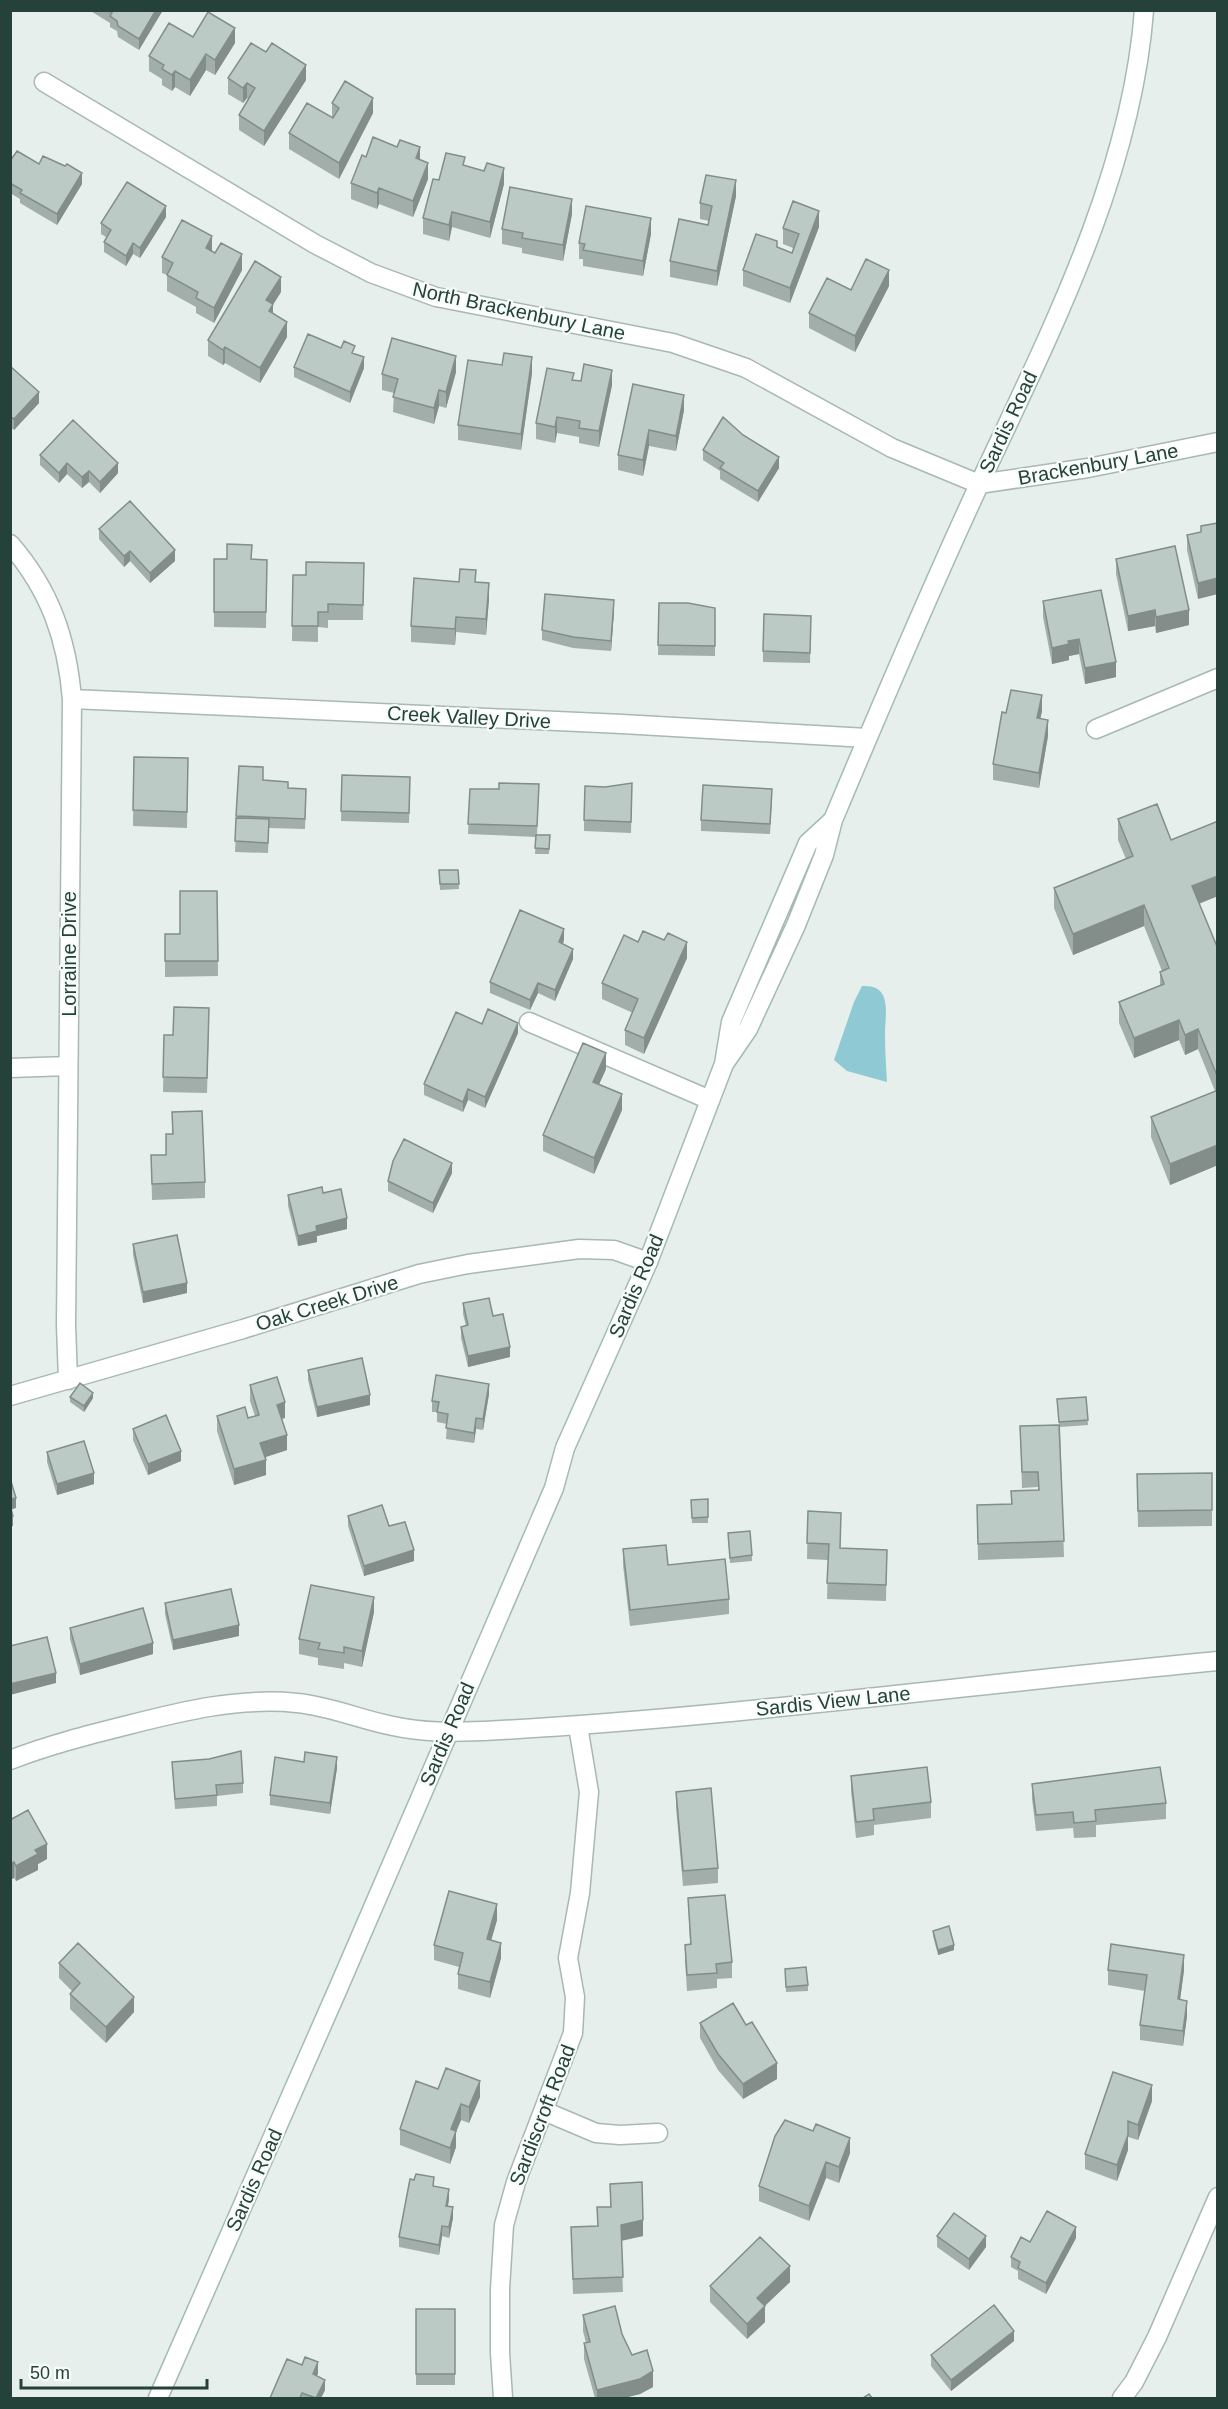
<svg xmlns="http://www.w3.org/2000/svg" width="1228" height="2409" viewBox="0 0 1228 2409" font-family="Arial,sans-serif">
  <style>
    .water { fill: #8ec9d4 }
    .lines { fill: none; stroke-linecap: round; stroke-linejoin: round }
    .minor-casing { stroke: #a8b8b2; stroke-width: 21 }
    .secondary-casing { stroke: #a4bbb3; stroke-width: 21 }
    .minor { stroke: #fff; stroke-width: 18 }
    .secondary { stroke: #fff; stroke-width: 18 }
    .wall { fill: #a1aea9 }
    .shaded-wall { fill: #838d89 }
    .building { fill: #bbcac4; stroke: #838d89; stroke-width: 1.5 }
    .labels { text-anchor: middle; stroke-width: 4.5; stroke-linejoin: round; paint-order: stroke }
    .street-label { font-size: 20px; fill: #24423a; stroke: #f7fbf9 }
  </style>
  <rect width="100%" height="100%" fill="#e6efeb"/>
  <path class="water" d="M862,986C893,984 885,1014 885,1034C885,1050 886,1066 887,1082L847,1071L834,1060L854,1002Z"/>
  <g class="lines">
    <defs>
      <path id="minor" d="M44,82L315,244L371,273L436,297L673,343L746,368L892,448L979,484L1088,468L1218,442
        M10,544C50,590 67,639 72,699L66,1325L68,1380
        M72,699L622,724L867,738
        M1096,729L1218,678
        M529,1022L710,1100
        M10,1068L68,1066
        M10,1396L243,1329L419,1274L468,1264L579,1249L614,1250L648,1262
        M10,1760C49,1745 88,1735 128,1725C183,1711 240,1697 297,1703C330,1706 361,1720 393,1726C424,1733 453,1732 484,1731C729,1718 973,1684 1218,1661
        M544,2111L596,2133L620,2135L658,2133
        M503,2398L500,2353V2289L504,2225L516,2182L573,2033L575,1997L568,1958L580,1893L589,1792L578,1726
        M1122,2398L1134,2382L1157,2337L1218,2197"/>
      <path id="secondary" d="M833,820C880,708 927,597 978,487C1047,339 1132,176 1144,10
        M158,2398L337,1991L554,1488L565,1448L648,1262L724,1064L748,1029L796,925L824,855L833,820L808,843L731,1022L724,1064"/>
    </defs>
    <use href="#minor" class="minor-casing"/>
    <use href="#secondary" class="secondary-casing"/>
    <use href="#minor" class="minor"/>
    <use href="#secondary" class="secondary"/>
  </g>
  <path class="wall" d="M89,10H163L139,50L118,37L117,31L110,27V23Z
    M193,37L235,43L215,75L206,70L190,96L175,87L172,91L162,85V79L149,71V56Z
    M266,52L306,80L264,146L239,130V115L248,99L247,98L243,103L228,94V78Z
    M332,103L373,113L339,179L289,149V133L332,118Z
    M366,157L420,160L428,179L413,217L379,204L377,209L351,199V183Z
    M10,161L39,164L82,184L57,225L20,203V199L10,193Z
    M465,165L504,184L490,238L452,227L449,241L423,234V218L439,180Z
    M736,196L717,286L670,277V261L708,225L709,221L700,219V203Z
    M572,214L563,261L522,253V248L502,244V229Z
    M166,217L140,258L133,254L126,266L104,252V242L106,237L101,234V223Z
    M819,227L790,303L743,286V270L777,247L792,253L793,248L783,244V228Z
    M651,234L643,276L583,266V259H579V243Z
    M212,251L242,270L214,323L196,313V307L167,291V275L162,273V257Z
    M889,286L855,352L809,328V313L851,290Z
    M281,292L273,304V313L287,337L260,383L225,363L223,365L208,356V340Z
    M10,366L39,403L14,430L10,427Z
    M294,367L364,368L350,403L294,377Z
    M456,372L446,408L439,406L434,424L393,412L394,393L382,390V374Z
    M532,373L521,450L458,440V425Z
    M574,380L612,385L599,447L579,443V437L557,433L555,443L536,439V423Z
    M633,384L684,410L676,451L649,446L643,476L618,470V455Z
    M703,450L779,468L758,502L720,479V471L703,460Z
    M40,455L118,473L100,493L89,482L82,488L67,474L59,483L40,465Z
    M1218,523L1198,599L1187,550V535L1201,532V526Z
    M99,529L175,561L150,583L130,561L124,567L99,539Z
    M214,559L267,560L266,628L214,627Z
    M1116,559L1189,625L1156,633L1155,626L1128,631L1116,574Z
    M364,563L363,620H328V628L318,627V642L292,641L293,575H306Z
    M459,582H476L489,599L486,635L456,632L455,645L411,642V626Z
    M1043,601L1116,677L1085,684L1079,654L1069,656V660L1052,664L1043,617Z
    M659,603L715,608V656L658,655Z
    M614,611L611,651L573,648L542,640V630Z
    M811,616L810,663L763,662V651Z
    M1042,711L1040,719L1048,736L1039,788L993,780V764L1006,713Z
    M134,757L188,758L187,828L133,826Z
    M239,766L263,780L288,788L306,800L305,829L269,828L268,853L235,852Z
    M342,775L410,777L409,823L341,821Z
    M632,783L631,833L584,831V820L605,787Z
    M539,784L537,835H550L549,854H535L536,837L468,834L470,789H499Z
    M772,800L770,834L701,831V820Z
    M1118,819L1171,840L1218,896L1199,904L1218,949V1165L1170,1185L1151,1137V1117L1215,1091L1198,1049L1185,1055L1179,1040L1134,1058L1119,1023V1002L1160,986V972L1162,971L1144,926L1073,955L1054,908V888L1126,859L1118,840Z
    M439,870H458L459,889L440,890Z
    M217,891L218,976L165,977V934H180Z
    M564,940L563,944L573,959L555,1001L538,993L530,1010L490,993V982Z
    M687,958L644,1054L625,1045V1030L633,1013L602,999V983Z
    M209,1024L207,1093L163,1092L164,1035H173Z
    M482,1024L518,1033L485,1108L468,1100L463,1112L424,1095V1084Z
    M606,1069L599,1084L622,1110L594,1174L543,1151V1135Z
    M172,1112L205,1182V1198L152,1200L151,1155H166L172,1134Z
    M452,1173L433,1213L388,1191V1181Z
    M323,1193L347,1229L317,1236V1242L298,1246L288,1206V1195Z
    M133,1244L187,1293L143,1303L133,1255Z
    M463,1303L493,1316L510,1357L468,1367L461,1338V1327L466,1326L463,1314Z
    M308,1370L370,1405L317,1417L308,1380Z
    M250,1385L285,1418L281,1419L287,1450L265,1457L266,1475L234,1485L217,1431V1416L248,1418L255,1416L250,1401Z
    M489,1394L483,1430L476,1429L474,1443L446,1439L447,1424L437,1422V1412H432V1401Z
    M70,1397L93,1398L84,1412L70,1402Z
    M1086,1397L1088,1425L1060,1427L1064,1557L978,1560L977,1505L1011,1504V1491L1038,1490V1487L1022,1488L1020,1426L1059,1425L1057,1399Z
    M133,1429L181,1461L148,1475L133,1440Z
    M47,1452L94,1484L57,1495L47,1462Z
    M1212,1473V1526L1138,1527L1137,1474Z
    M691,1500L708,1517V1523H692Z
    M808,1511L840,1548L887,1550L886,1601L827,1599L828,1560L807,1559Z
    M348,1516L389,1526L414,1561L364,1576L348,1526Z
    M728,1538L752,1555V1561L730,1563Z
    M623,1549L668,1565L729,1599V1614L630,1626L623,1565Z
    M165,1603L239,1636L173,1650L165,1614Z
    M374,1612L362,1667L344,1663V1669L318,1665V1658L299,1654V1639Z
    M70,1628L153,1654L80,1675L70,1639Z
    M172,1762L243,1783V1793L217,1796V1806L175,1809Z
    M337,1768L330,1814L270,1805V1795Z
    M851,1776L931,1802V1818L874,1825V1835L856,1838L851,1791Z
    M1032,1784L1166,1803V1819L1096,1825V1837L1074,1838L1073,1828L1036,1831L1032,1799Z
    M676,1792L718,1868V1883L683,1886L676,1807Z
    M10,1820L47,1859L38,1864V1870L16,1881L14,1878L10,1880Z
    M688,1898L732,1962V1978L717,1979V1988L687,1991L685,1960V1945L690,1944Z
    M497,1920L491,1940L501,1958L490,1998L458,1989V1974L459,1967L434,1960V1945Z
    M933,1931L954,1950L938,1955L933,1936Z
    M59,1963L134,2012L106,2043L70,2009V1994L72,1991L59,1978Z
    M785,1969L808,1985V1991L786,1992Z
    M1108,1970H1184L1180,2000L1187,2016L1183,2046L1140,2040V2025L1145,1991L1108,1985Z
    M700,2023L777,2079L743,2099L718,2070L700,2038Z
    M438,2089L480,2097L469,2123L461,2120L456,2132V2147L450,2164L400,2145V2129Z
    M1152,2101L1138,2140L1128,2137V2150L1117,2181L1085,2169V2154Z
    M850,2153L839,2183L826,2178L809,2221L759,2201V2186Z
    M610,2184L643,2236L621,2240L623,2292L573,2294L571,2227L597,2226V2207H610Z
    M434,2186L449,2199L448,2206L453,2218L449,2238L442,2236L439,2255L399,2247V2237Z
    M937,2236L986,2247L969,2270L937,2247Z
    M1076,2238L1046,2294L1018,2279V2271L1011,2267V2257L1030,2242Z
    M790,2282L765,2306V2322L747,2339L710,2302V2286Z
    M416,2309H455V2385H416Z
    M583,2315L622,2334L632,2355L653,2387L640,2394L624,2398H595L584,2359V2343H586L583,2331Z
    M1014,2341L951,2391L931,2366V2355Z
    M318,2373L317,2376L325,2390L321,2398H270Z"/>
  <path class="shaded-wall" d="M156,10H163L139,50V39Z
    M235,28V43L215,75V60Z
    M206,54V70L190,96V80Z
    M306,65V80L264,146V131Z
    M175,71V87L172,91V75Z
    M247,83V98L243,103V88Z
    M373,98V113L339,179V163Z
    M420,147V163L416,158Z
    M428,163V179L413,217V201Z
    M504,168V184L490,238V222Z
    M82,173V184L57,225V214Z
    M736,180V196L717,286V271Z
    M379,188V204L377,209V193Z
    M572,199V214L563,261V245Z
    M166,206V217L140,258V248Z
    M819,211V227L790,303V288Z
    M452,212V227L449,241V225Z
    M651,218V234L643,276V261Z
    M212,236V252L206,248Z
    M133,243V254L126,266V256Z
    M242,254V270L214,323V308Z
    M889,270V286L855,352V336Z
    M281,277V292L266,316V300Z
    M273,304V320L269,311Z
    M287,322V337L260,383V368Z
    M225,347V363L223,365V350Z
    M456,356V372L446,408V392Z
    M364,357V368L350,403V392Z
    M532,357V373L521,450V434Z
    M612,370V385L599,447V431Z
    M439,390V406L434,424V408Z
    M39,392V403L14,430V419Z
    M684,395V410L676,451V436Z
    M557,417V433L555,443V427Z
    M649,430V446L643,476V460Z
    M779,457V468L758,502V491Z
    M67,463V474L59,483V473Z
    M118,463V473L100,493V482Z
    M89,471V482L82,488V477Z
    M175,550V561L150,583V573Z
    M130,551V561L124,567V556Z
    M1218,578V594L1198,599V583Z
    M489,583V599L486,635V619Z
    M614,600V611L611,651V641Z
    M1155,610V626L1128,631V616Z
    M1189,610V625L1156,633V617Z
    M456,617V632L455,645V629Z
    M1079,639V654L1069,656V660L1052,664V648L1068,641Z
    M1116,662V677L1085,684V668Z
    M1042,695V711L1037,734V718Z
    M1048,720V736L1039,788V773Z
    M1218,876V896L1192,906V886Z
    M1144,905V926L1073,955V934Z
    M564,929V940L559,953V942Z
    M687,942V958L644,1054V1038Z
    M573,949V959L555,1001V990Z
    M538,983V993L530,1010V1000Z
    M1179,1020V1040L1134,1058V1038Z
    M518,1023V1033L485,1108V1097Z
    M1198,1029V1049L1185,1055V1035Z
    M606,1053V1069L593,1098V1082Z
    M468,1089V1100L463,1112V1102Z
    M622,1094V1110L594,1174V1158Z
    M1218,1145V1165L1170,1185V1164Z
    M452,1163V1173L433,1213V1203Z
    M347,1218V1229L317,1236V1242L298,1246V1236L316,1226Z
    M187,1283V1293L143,1303V1292Z
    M510,1347V1357L468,1367V1356Z
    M489,1384V1394L483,1430V1419Z
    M93,1393V1398L84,1412V1406Z
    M370,1395V1405L317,1417V1407Z
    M285,1402V1418L277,1420V1405Z
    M476,1418V1429L474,1443V1433Z
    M287,1435V1450L260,1459V1443Z
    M181,1451V1461L148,1475V1464Z
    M266,1460V1475L234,1485V1469Z
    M94,1473V1484L57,1495V1484Z
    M16,1498V1508L10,1510V1499Z
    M10,1516H13V1526L10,1527Z
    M414,1550V1561L364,1576V1566Z
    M374,1597V1612L362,1667V1651Z
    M239,1625V1636L173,1650V1640Z
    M153,1643V1654L80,1675V1664Z
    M56,1673V1683L10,1695V1684Z
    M337,1757V1768L330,1814V1803Z
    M47,1844V1859L38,1864V1870L16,1881V1866L35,1850Z
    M14,1862V1878L10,1880V1864Z
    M497,1904V1920L487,1955V1939Z
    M501,1943V1958L490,1998V1982Z
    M954,1945V1950L938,1955V1950Z
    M1184,1955V1970L1178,2015V1999Z
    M134,1997V2012L106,2043V2027Z
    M1187,2001V2016L1183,2046V2031Z
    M777,2063V2079L743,2099V2084Z
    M480,2081V2097L469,2123V2107Z
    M1152,2085V2101L1138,2140V2125Z
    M461,2104V2120L456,2132V2147L450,2164L451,2129Z
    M1128,2121V2150L1117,2181V2165Z
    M850,2138V2153L839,2183V2167Z
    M826,2162V2178L809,2221V2206Z
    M449,2189V2199L446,2217V2206Z
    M453,2207V2218L449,2238V2227Z
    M643,2220V2236L621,2241V2225Z
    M442,2226V2236L439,2255V2245Z
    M1076,2227V2238L1046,2294V2283Z
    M986,2236V2247L969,2270V2259Z
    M790,2266V2282L757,2313V2298Z
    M765,2306V2322L747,2339V2324Z
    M1014,2331V2341L951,2391V2380Z
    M318,2362V2373L313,2385V2374Z
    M653,2371V2387L640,2394L624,2398H597V2390Z
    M325,2380V2390L321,2398H316Z"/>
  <path class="building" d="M107,10H156L139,39L118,26L117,21L110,16L112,13Z
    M208,12L235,28L215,60L206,54L190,80L175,71L172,75L162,69L164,65L149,56L169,23L193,37Z
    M251,43L266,52L272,43L306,65L264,131L239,115L255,88L247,83L243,88L228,78Z
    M345,81L373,98L339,163L289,133L307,103L333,118L339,108L332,103Z
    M373,137L397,147L400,140L420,147L416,158L428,163L413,201L379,188L377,193L351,183L362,155L366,157Z
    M17,151L39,164L43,156L65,166L67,164L82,173L57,214L20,193L22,190L10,183V161Z
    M446,153L465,157L463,165L484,171L487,163L504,168L490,222L452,212L449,225L423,218L433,179L439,180Z
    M706,175L736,180L717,271L670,261L679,219L708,225L712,206L700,203Z
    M127,182L166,206L140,248L133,243L126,256L104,242L111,230L101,223Z
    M510,187L572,199L563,245L522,238L523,233L502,229Z
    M793,201L819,211L790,288L743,270L756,234L777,241V247L792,253L799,234L783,228Z
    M586,206L651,218L643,261L583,250L585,244L579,243Z
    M182,220L212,236L206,248L215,253L221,243L242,254L214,308L196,298L198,292L167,275L173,263L162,257Z
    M866,259L889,270L855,336L809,313L827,278L851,290Z
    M255,261L281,277L266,300L273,304L269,311L287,322L260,368L225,347L223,350L208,340Z
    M308,334L341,348L344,341L355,346L352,353L364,357L350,392L294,367Z
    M392,338L456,356L446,392L439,390L434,408L393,397L398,379L382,374Z
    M504,353L532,357L521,434L458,425L468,360L502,365Z
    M584,364L612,370L599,431L579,428L580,421L557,417L555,427L536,423L547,368L574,373L572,380L581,381Z
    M10,366L39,392L14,419L10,416Z
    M633,384L684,395L676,436L649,430L643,460L618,455Z
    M723,417L743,435L779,457L758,491L720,468L724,463L703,450Z
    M73,420L118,463L100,482L89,471L82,477L67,463L59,473L40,455Z
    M130,501L175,550L150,573L130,551L124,556L99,529Z
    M1218,523V578L1198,583L1187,535L1201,532V526Z
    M227,544L252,545L251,559L267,560L266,612H214V559H227Z
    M1175,546L1189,610L1156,617L1155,610L1128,616L1116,559Z
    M306,562L364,563L363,605L328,604V612H318V626H292L293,575H306Z
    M460,569L476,570L475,582L489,583L486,619L456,617L455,629L411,626L414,578L459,582Z
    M1101,590L1116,662L1085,668L1079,639L1068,641L1069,644L1052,648L1043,601Z
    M545,594L614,600L611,641L573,637L542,630Z
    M659,603H688L715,608V646L658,645Z
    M764,614L811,616L810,653L763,651Z
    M1011,690L1042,695L1037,718L1048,720L1039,773L993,764L1002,712L1006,713Z
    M134,757L188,758L187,812L133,810Z
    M239,766L263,767V780L288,782V788L306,789L305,819L236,816Z
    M342,775L410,777L409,813L341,811Z
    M499,783L539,784L537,826L468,824L470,789H499Z
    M632,783L631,822L584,820L585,786L605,787Z
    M703,785L772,789L770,824L701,820Z
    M1157,804L1171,840L1218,821V876L1192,886L1218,949V1078L1198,1029L1185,1035L1179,1020L1134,1038L1119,1002L1164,984L1160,972L1169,968L1144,905L1073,934L1054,888L1133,856L1118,819Z
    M236,818L269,819L268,843L235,841Z
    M536,835H550L549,849L535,848Z
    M439,870H458L459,884H440Z
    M180,891H217L218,961H165V934H180Z
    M520,910L564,929L559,942L573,949L555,990L538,983L530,1000L490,982Z
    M643,931L664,940L668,933L687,942L644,1038L625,1030L638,999L602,983L624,935L638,942Z
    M174,1007L209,1008L207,1078L163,1077L164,1035H173Z
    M488,1009L518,1023L485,1097L468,1089L463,1102L424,1084L456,1012L482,1024Z
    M583,1043L606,1053L593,1082L622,1094L594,1158L543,1135Z
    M1218,1090V1145L1170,1164L1151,1117Z
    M202,1111L205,1182L152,1184L151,1155H166V1134H173L172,1112Z
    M404,1139L452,1163L433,1203L388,1181L393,1161Z
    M322,1187L323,1193L341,1189L347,1218L316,1226L317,1231L298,1236L288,1195Z
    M177,1235L187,1283L143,1292L133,1244Z
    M489,1298L493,1316L503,1314L510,1347L468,1356L461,1327L468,1325L463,1303Z
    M362,1358L370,1395L317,1407L308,1370Z
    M436,1375L489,1384L483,1419L476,1418L474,1433L446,1428L448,1414L437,1412L439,1402L432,1401Z
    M277,1377L285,1402L277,1405L287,1435L260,1443L266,1460L234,1469L217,1416L245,1407L248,1418L259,1415L250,1385Z
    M80,1383L93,1393L84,1406L70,1397Z
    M1086,1397L1088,1420L1059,1422L1057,1399Z
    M166,1415L181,1451L148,1464L133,1429Z
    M1059,1425L1064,1541L978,1544L977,1505L1012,1504L1011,1491L1039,1490L1038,1472H1022L1020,1426Z
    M84,1441L94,1473L57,1484L47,1452Z
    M1212,1473V1510L1138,1511L1137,1474Z
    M10,1478L16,1498L10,1499Z
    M708,1499V1517L692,1518L691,1500Z
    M10,1505L13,1516H10Z
    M382,1505L389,1526L405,1522L414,1550L364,1566L348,1516Z
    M808,1511L841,1513L840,1548L887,1550L886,1585L827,1583L829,1544L807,1543Z
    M750,1531L752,1555L730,1558L728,1533Z
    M666,1545L668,1565L725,1559L729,1599L630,1610L623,1549Z
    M311,1585L374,1597L362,1651L344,1647V1653L318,1649L320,1643L299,1639Z
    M231,1589L239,1625L173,1640L165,1603Z
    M143,1608L153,1643L80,1664L70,1628Z
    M47,1637L56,1673L10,1684V1646Z
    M241,1751L243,1783L216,1785L217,1795L175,1799L172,1762L209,1759Z
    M305,1752L337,1757L330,1803L270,1795L275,1757L304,1762Z
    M927,1767L931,1802L873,1809L874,1820L856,1822L851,1776Z
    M1160,1767L1166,1803L1095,1810L1096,1821L1074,1823L1073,1812L1036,1815L1032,1784Z
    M711,1788L718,1868L683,1871L676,1792Z
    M28,1810L47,1844L35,1850L38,1854L16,1866L14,1862L10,1864V1820Z
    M449,1891L497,1904L487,1939L501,1943L490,1982L458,1974L463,1953L434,1945Z
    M725,1895L732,1962L716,1964L717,1973L687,1975L685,1945L691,1944L688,1898Z
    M949,1926L954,1945L938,1950L933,1931Z
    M78,1943L134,1997L106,2027L70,1994L80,1983L59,1963Z
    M1111,1944L1184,1955L1178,1999L1187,2001L1183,2031L1140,2025L1147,1975L1108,1970Z
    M806,1967L808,1985L786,1987L785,1969Z
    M733,2003L746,2025L752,2022L777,2063L743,2084L718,2054L700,2023Z
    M446,2068L480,2081L469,2107L461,2104L451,2129L456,2131L450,2148L400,2129L416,2081L438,2089Z
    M1113,2072L1152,2085L1138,2125L1128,2121V2135L1117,2165L1085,2154Z
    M785,2120L813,2131L816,2124L850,2138L839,2167L826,2162L809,2206L759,2186L775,2136Z
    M416,2174L434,2177L433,2186L449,2189L446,2206L453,2207L449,2227L442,2226L439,2245L399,2237L410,2179L414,2180Z
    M642,2182L643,2220L621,2225L623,2277L573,2279L571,2227L598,2226L597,2207H611L610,2184Z
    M1047,2211L1076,2227L1046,2283L1018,2268L1020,2262L1011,2257L1021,2237L1030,2242Z
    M954,2213L986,2236L969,2259L937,2236Z
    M760,2237L790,2266L757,2298L765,2306L747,2324L710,2286Z
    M994,2305L1014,2331L951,2380L931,2355Z
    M615,2306L622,2334L632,2355L647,2350L653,2371L640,2379L597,2390L584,2343L590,2342L583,2315Z
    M416,2309H455V2374H416Z
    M305,2357L318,2362L313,2374L325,2380L316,2398L302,2393L300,2398H270L287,2359L302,2365Z
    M869,2394L872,2398H863Z"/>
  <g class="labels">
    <g class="street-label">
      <text transform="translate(519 311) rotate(12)" y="7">North Brackenbury Lane</text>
      <text transform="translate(1008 422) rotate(-65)" y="7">Sardis Road</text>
      <text transform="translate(1098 464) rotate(-10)" y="7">Brackenbury Lane</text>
      <text transform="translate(469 717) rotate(3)" y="7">Creek Valley Drive</text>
      <text transform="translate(69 954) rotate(-90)" y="7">Lorraine Drive</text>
      <text transform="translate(636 1286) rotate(-67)" y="7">Sardis Road</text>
      <text transform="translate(327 1303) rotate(-17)" y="7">Oak Creek Drive</text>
      <text transform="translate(833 1701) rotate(-6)" y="7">Sardis View Lane</text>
      <text transform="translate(447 1734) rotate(-67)" y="7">Sardis Road</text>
      <text transform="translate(542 2115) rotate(-69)" y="7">Sardiscroft Road</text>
      <text transform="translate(254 2180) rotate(-66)" y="7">Sardis Road</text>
    </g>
  </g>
  <rect width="1228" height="2409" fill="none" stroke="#24423a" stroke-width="24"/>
  <path d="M21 2379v9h186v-9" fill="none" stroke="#24423a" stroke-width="3"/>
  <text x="30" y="2379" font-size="18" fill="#24423a" stroke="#f7fbf9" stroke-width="4.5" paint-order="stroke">50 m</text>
</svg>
